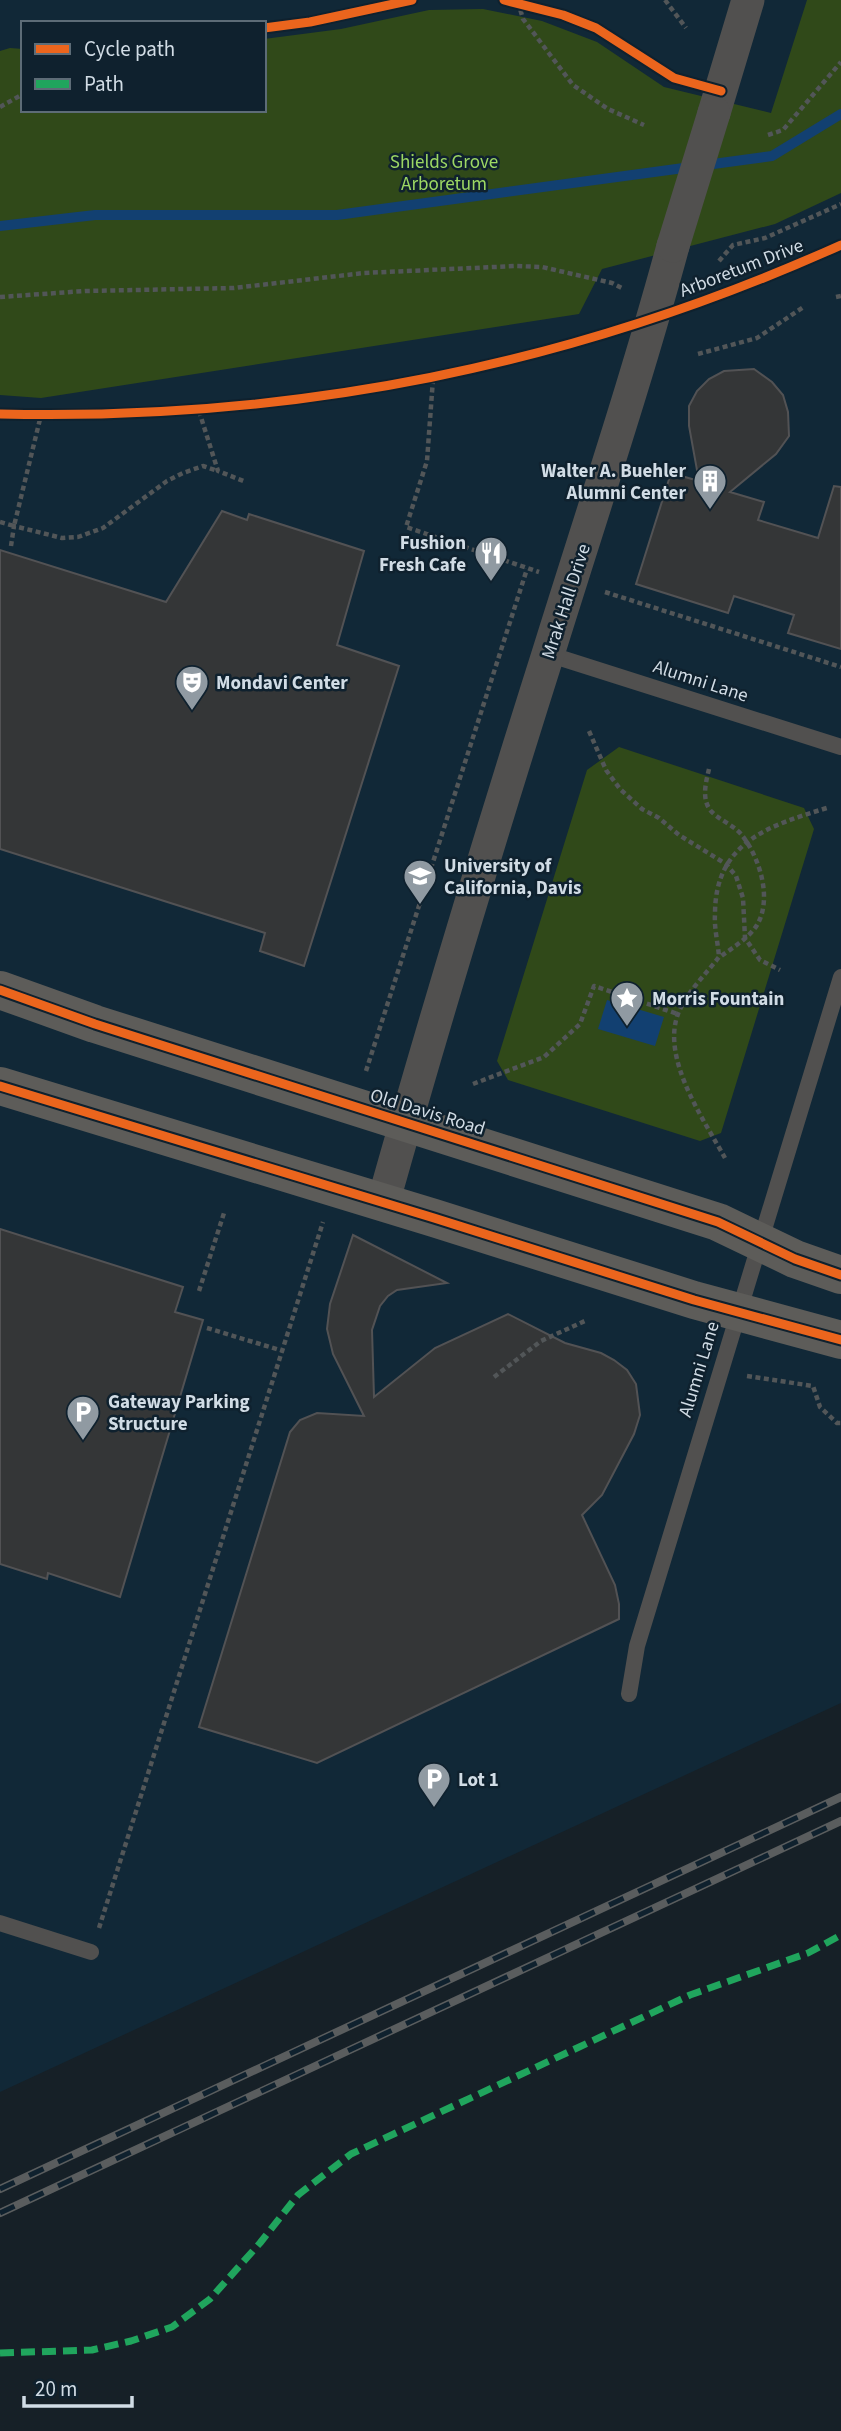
<svg xmlns="http://www.w3.org/2000/svg" width="841" height="2431" viewBox="0 0 841 2431" font-family="'Source Sans 3',sans-serif">
  <style>
    .built { fill: #112837; fill-rule: evenodd }
    .green { fill: #304919 }
    .water { fill: #124071 }
    .lines { fill: none; stroke-linecap: round; stroke-linejoin: round }
    .stream { stroke: #124071; stroke-width: 10 }
    .building { fill: #343637; stroke: #525254; stroke-width: 2 }
    .path { stroke: #525658; stroke-width: 4.5; stroke-dasharray: 5 3.5; stroke-linecap: butt }
    .lane { stroke: #51504f; stroke-width: 16 }
    .street { stroke: #51504f; stroke-width: 33 }
    .secondary { stroke: #5d5c59; stroke-width: 38 }
    .rail-casing { stroke: #5a5d5e; stroke-width: 8 }
    .rail { stroke: #0f212e; stroke-width: 5; stroke-dasharray: 16; stroke-linecap: butt }
    .street-bridge { stroke: #51504f; stroke-width: 33 }
    .quiet { stroke: #20a55d; stroke-width: 7; stroke-dasharray: 14 7; stroke-linecap: butt }
    .cycleway-casing { stroke: #0f212e; stroke-width: 13 }
    .cycleway { stroke: #eb651d; stroke-width: 9 }
    .labels { text-anchor: middle; stroke-width: 5; stroke-linejoin: round; paint-order: stroke }
    .park-label { font-size: 19px; fill: #9cd763; stroke: #0f212e }
    .street-label { font-size: 19px; fill: #d1dce5; stroke: #0f212e }
    .poi-label { font-size: 19px; font-weight: bold; fill: #d1dce5; stroke: #0f212e; text-anchor: start }
  </style>
  <rect width="100%" height="100%" fill="#162027"/>
  <path class="built" d="M0,0H841V1703L0,2092ZM23,23H264V110H23Z"/>
  <path class="green" d="M807,0H841V193L775,224L602,269L579,314L41,398L0,395V51L10,48L23,49V110H264V39L341,29L429,10L483,9L542,21L597,42L664,87L771,113Z
    M619,747L804,808L814,829L721,1133L700,1141L508,1080L497,1061L587,770Z"/>
  <path class="water" d="M607,1000L664,1017L655,1046L598,1029Z"/>
  <g class="lines">
    <path class="stream" d="M0,226L95,215H337L772,156L841,114"/>
  </g>
  <path class="building" d="M754,369L772,382L783,395L788,412L789,436L776,454L730,492L764,502L758,520L818,538L834,486L841,487V649L788,633L794,615L734,596L728,613L636,584L671,473L699,481L689,426V406L697,391L709,379L724,371Z
    M222,511L247,520L249,514L364,551L337,645L399,666L304,966L260,951L265,933L0,849V550L166,602Z
    M0,1229L183,1287L175,1312L203,1320L120,1597L48,1573L47,1579L0,1564Z
    M353,1235L447,1283L397,1290L388,1296L380,1306L372,1330L374,1397L435,1348L508,1314L565,1343L601,1353L614,1360L627,1370L636,1384L640,1415L634,1434L602,1495L582,1515L615,1585L619,1604V1619L317,1763L199,1727L290,1432L300,1420L317,1413L364,1416L333,1354L327,1329L330,1304Z"/>
  <g class="lines">
    <path class="path" d="M665,0L686,28
      M518,2L523,19L573,85L608,109L644,125
      M0,107L23,94
      M768,135L783,130L841,62
      M719,261L733,245L765,238L841,204
      M0,297L85,291L234,288L364,273L516,266L542,267L612,283L624,289
      M836,297L841,296
      M698,354L757,338L805,306
      M433,379L427,461L406,527L539,572
      M199,411L218,471L246,482
      M0,522L14,526L41,415
      M11,546L14,526L62,538L78,537L103,528L167,481L183,473L203,466L218,471
      M605,592L841,667
      M589,731L606,770L620,789L642,809L659,818L679,835L726,864L736,876L743,898L745,938L760,960L780,970
      M709,769C706,782 701,799 711,811C719,820 732,824 741,834C759,856 773,898 757,925C749,938 732,948 720,957
      M366,1071L527,569
      M473,1084L544,1057L580,1024L594,986L678,1014
      M725,1158C704,1120 661,1059 678,1014C686,993 706,974 719,957C718,943 714,928 715,914C715,841 771,825 830,807
      M199,1291L224,1213
      M207,1328L283,1351
      M747,1376L813,1386L820,1407L837,1423H841
      M494,1377L541,1341L587,1320
      M99,1928L323,1222"/>
    <path class="lane" d="M548,654L841,747
      M629,1694L637,1646L841,977
      M0,1923L91,1952"/>
    <path class="street" d="M714,113L748,0
      M383,1203C435,1018 491,834 549,651C591,516 636,382 673,246"/>
    <path class="secondary" d="M0,990L95,1024L718,1222L795,1259L841,1275
      M0,1086L434,1218L694,1300L841,1340"/>
    <defs>
      <path id="rail" d="M0,2189L841,1797
        M0,2213L841,1821"/>
    </defs>
    <use href="#rail" class="rail-casing"/>
    <use href="#rail" class="rail"/>
    <path class="street-bridge" d="M673,246L714,113"/>
    <path class="quiet" d="M0,2353L92,2350L131,2341L172,2327L210,2299L260,2243L298,2195L351,2154L690,1995L808,1953L841,1935"/>
    <defs>
      <path id="cycleway" d="M504,0L563,15L596,28L674,78L721,91
        M264,28L310,22L412,0
        M0,414C295,421 572,366 841,245
        M0,990L95,1024L718,1222L795,1259L841,1275
        M0,1086L434,1218L694,1300L841,1340"/>
    </defs>
    <use href="#cycleway" class="cycleway-casing"/>
    <use href="#cycleway" class="cycleway"/>
  </g>
  <defs>
    <symbol id="building-pin" viewBox="-11 -11 22 30"><path d="M0 17L-7.5 6A9.5 9.5 0 1 1 7.5 6Z" fill="#909aa2" stroke="#0f212e"/><path d="M-4-6H4V6H1V3H-1V6H-4ZM-2.5-4.3h1.7v1.8h-1.7ZM.8-4.3h1.7v1.8H.8ZM-2.5-1h1.7V.8h-1.7ZM.8-1h1.7V.8H.8Z" fill="#fff"/></symbol>
    <symbol id="restaurant-pin" viewBox="-11 -11 22 30"><path d="M0 17L-7.5 6A9.5 9.5 0 1 1 7.5 6Z" fill="#909aa2" stroke="#0f212e"/><path d="M-5-6h1v4h1v-4h1v4h1v-4h1v5L-1.5 .5V6h-2V.5L-5-1ZM5-6V6H3V1.5H1.5Q1.5-4 5-6Z" fill="#fff"/></symbol>
    <symbol id="theatre-pin" viewBox="-11 -11 22 30"><path d="M0 17L-7.5 6A9.5 9.5 0 1 1 7.5 6Z" fill="#909aa2" stroke="#0f212e"/><path d="M-5-5.5Q0-4 5-5.5V0Q5 5 0 6Q-5 5-5 0ZM-3.3-2.5H-1v1.5H-3.3ZM1-2.5H3.3v1.5H1ZM-2.8 1Q0 5.5 2.8 1Z" fill="#fff"/></symbol>
    <symbol id="university-pin" viewBox="-11 -11 22 30"><path d="M0 17L-7.5 6A9.5 9.5 0 1 1 7.5 6Z" fill="#909aa2" stroke="#0f212e"/><path d="M0-5L7-2L0 1L-7-2ZM-4 1L0 2.5L4 1V4Q0 6-4 4Z" fill="#fff"/></symbol>
    <symbol id="sight-pin" viewBox="-11 -11 22 30"><path d="M0 17L-7.5 6A9.5 9.5 0 1 1 7.5 6Z" fill="#909aa2" stroke="#0f212e"/><path d="M0-6L1.8-2.2L6-1.7L2.9 1.2L3.7 5.4L0 3.3L-3.7 5.4L-2.9 1.2L-6-1.7L-1.8-2.2Z" fill="#fff"/></symbol>
    <symbol id="parking-pin" viewBox="-11 -11 22 30"><path d="M0 17L-7.5 6A9.5 9.5 0 1 1 7.5 6Z" fill="#909aa2" stroke="#0f212e"/><path d="M-3.5-5.5H1a3.5 3.5 0 0 1 0 7H-1V5.5H-3.5ZM-1-3.4V-.6H.8a1.4 1.4 0 0 0 0-2.8Z" fill="#fff"/></symbol>
  </defs>
  <g fill-rule="evenodd">
    <use href="#building-pin" x="691" y="462" width="38" height="52"/>
    <use href="#restaurant-pin" x="472" y="534" width="38" height="52"/>
    <use href="#theatre-pin" x="173" y="663" width="38" height="52"/>
    <use href="#university-pin" x="401" y="857" width="38" height="52"/>
    <use href="#sight-pin" x="608" y="979" width="38" height="52"/>
    <use href="#parking-pin" x="64" y="1393" width="38" height="52"/>
    <use href="#parking-pin" x="415" y="1760" width="38" height="52"/>
  </g>
  <g class="labels">
    <g class="park-label">
      <text x="444" y="168">Shields Grove<tspan x="444" dy="22">Arboretum</tspan></text>
    </g>
    <g class="street-label">
      <text transform="translate(741 267) rotate(-21)" y="7">Arboretum Drive</text>
      <text transform="translate(565 601) rotate(-72)" y="7">Mrak Hall Drive</text>
      <text transform="translate(701 680) rotate(18)" y="7">Alumni Lane</text>
      <text transform="translate(428 1111) rotate(17)" y="7">Old Davis Road</text>
      <text transform="translate(698 1369) rotate(-73)" y="7">Alumni Lane</text>
    </g>
    <g class="poi-label">
      <text x="686" y="477" text-anchor="end">Walter A. Buehler<tspan x="686" dy="22">Alumni Center</tspan></text>
      <text x="466" y="549" text-anchor="end">Fushion<tspan x="466" dy="22">Fresh Cafe</tspan></text>
      <text x="216" y="689">Mondavi Center</text>
      <text x="444" y="872">University of<tspan x="444" dy="22">California, Davis</tspan></text>
      <text x="652" y="1005">Morris Fountain</text>
      <text x="108" y="1408">Gateway Parking<tspan x="108" dy="22">Structure</tspan></text>
      <text x="458" y="1786">Lot 1</text>
    </g>
  </g>
  <rect x="21" y="21" width="245" height="91" fill="#0f212e" stroke="#5d6c77" stroke-width="2"/>
  <rect x="35" y="44" width="35" height="10" fill="#eb651d" stroke="#5d6c77" stroke-width="2"/>
  <text x="84" y="56" font-size="21" fill="#d1dce5">Cycle path</text>
  <rect x="35" y="79" width="35" height="10" fill="#20a55d" stroke="#5d6c77" stroke-width="2"/>
  <text x="84" y="91" font-size="21" fill="#d1dce5">Path</text>
  <path d="M24 2396v10h108v-10" fill="none" stroke="#d1dce5" stroke-width="3.5"/>
  <text x="35" y="2396" font-size="21" fill="#d1dce5" stroke="#0f212e" stroke-width="5" paint-order="stroke">20 m</text>
</svg>
